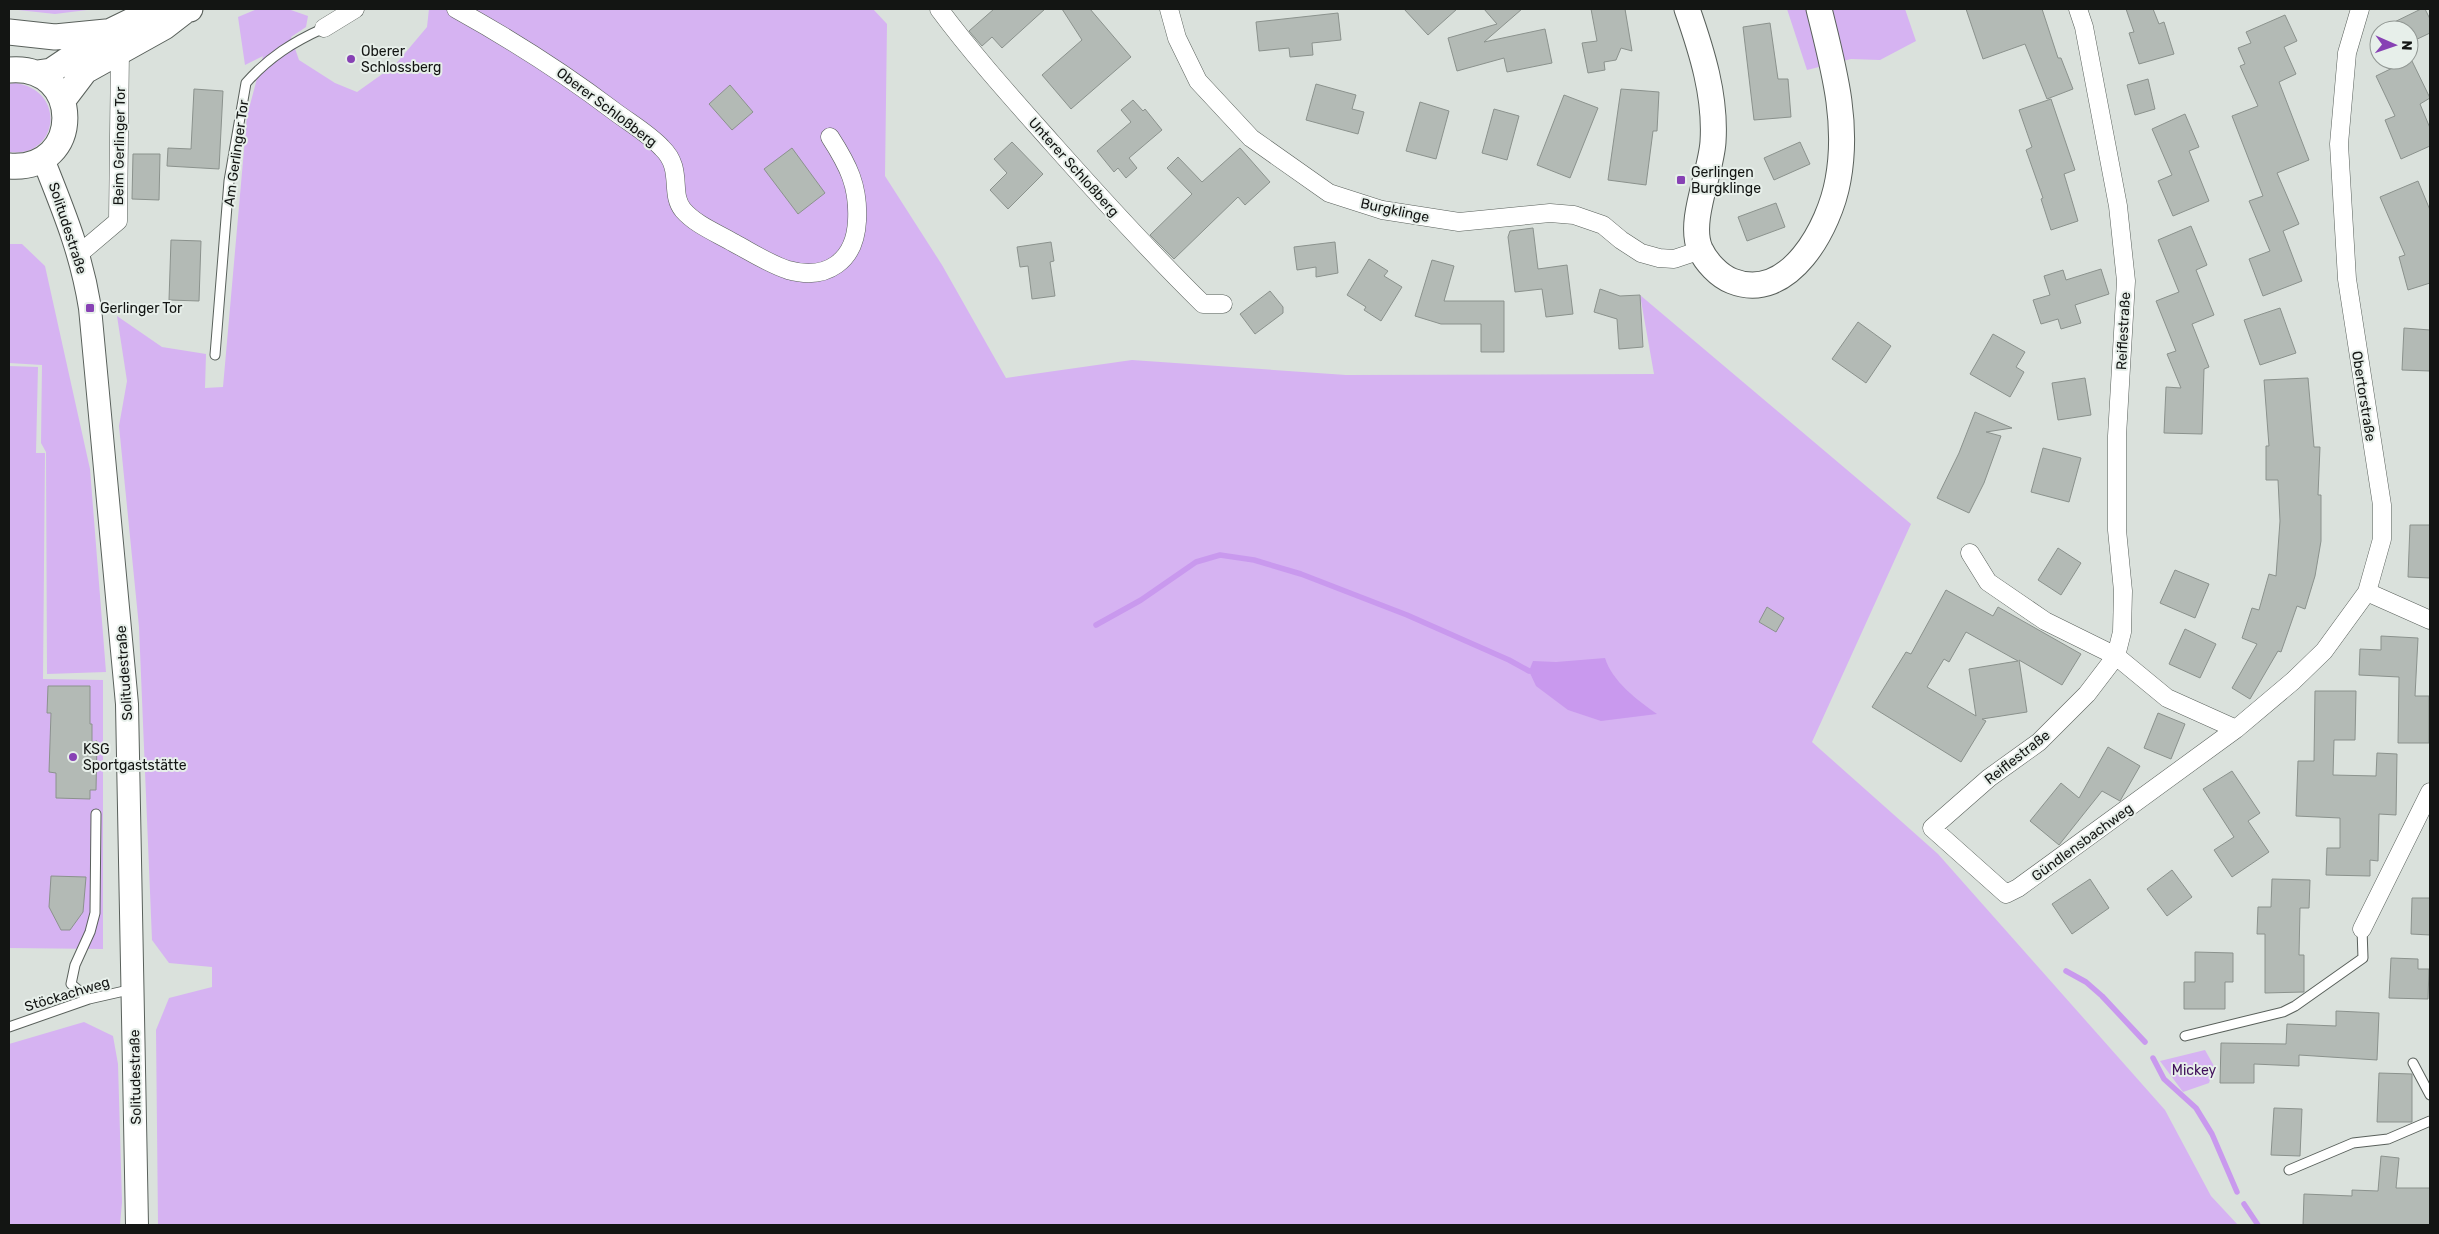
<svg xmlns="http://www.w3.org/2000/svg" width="2439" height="1234" viewBox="0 0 2439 1234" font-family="Rubik,sans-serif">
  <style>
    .green { fill: #d6b3f2 }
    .water { fill: #c999ee }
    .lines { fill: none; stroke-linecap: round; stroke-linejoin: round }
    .stream { stroke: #c999ee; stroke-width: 5.5 }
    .building { fill: #b3bab5; stroke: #8b928d; fill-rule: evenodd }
    .service-casing { stroke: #59605b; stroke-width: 11 }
    .minor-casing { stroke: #59605b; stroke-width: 19 }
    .tertiary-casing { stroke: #59605b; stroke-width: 24 }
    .secondary-casing { stroke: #59605b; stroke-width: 27 }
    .service { stroke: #fff; stroke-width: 9 }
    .minor { stroke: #fff; stroke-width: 18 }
    .tertiary { stroke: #fff; stroke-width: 22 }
    .secondary { stroke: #fff; stroke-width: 25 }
    .poi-dot { fill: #8741b4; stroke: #e7efea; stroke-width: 2 }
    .labels { text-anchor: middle; stroke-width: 4; stroke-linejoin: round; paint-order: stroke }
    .poi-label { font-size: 14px; fill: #131513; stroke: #e7efea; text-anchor: start }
    .street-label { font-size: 14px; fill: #131513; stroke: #e7efea }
    .park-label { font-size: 14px; fill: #40105b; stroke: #e7efea }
  </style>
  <rect width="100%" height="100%" fill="#dae1dc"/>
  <path class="green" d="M9,9H95L55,14Z
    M257,9H288L308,16L306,27L291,37L299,60L335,83L357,92L395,65L427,27L429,9H873L887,24L885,176L942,265L1006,378L1132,360L1346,375L1654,374L1640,295L1911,524L1812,742L1938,854L2165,1110L2211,1196L2238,1225H158L156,1030L169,998L212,987V967L169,963L152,940L139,627L119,426L127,381L117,316L162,347L206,354L205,388L223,387L247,116L263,56L245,65L238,17Z
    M1787,9H1905L1916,41L1880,60L1851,59L1807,70Z
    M15,83C68,90 58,159 9,152V84Z
    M9,244H22L45,266L90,469L106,672L47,674L46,452L41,443L42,365L9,363Z
    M9,366L38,367L36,453H45L43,679L103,680V949L9,948Z
    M84,1022L113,1036L118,1064L122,1202L120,1225H9V1044Z
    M2205,1050L2214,1066L2209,1083L2183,1092L2160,1061Z"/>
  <path class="water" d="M1605,658C1612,681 1637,700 1657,714L1601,721L1568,710L1536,686L1529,671L1533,661L1556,662Z"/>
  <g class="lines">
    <path class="stream" d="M1096,625L1141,600L1196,562L1220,555L1254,560L1301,574L1407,615L1509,660L1529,671
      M2066,971L2086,982L2102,996L2145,1042
      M2153,1058L2164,1079L2196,1108L2212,1134L2237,1192
      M2244,1204L2258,1225"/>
  </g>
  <path class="building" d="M994,9H1045L1002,48L992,37L982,46L969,31Z
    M1062,9H1090L1131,57L1071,109L1042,75L1082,40Z
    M1404,9H1457L1428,35Z
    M1484,9H1522L1484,42L1545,29L1552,63L1507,72L1504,58L1457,71L1448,38L1497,24Z
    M1591,9H1625L1632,51L1621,48L1616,60L1604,62L1605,70L1588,73L1582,43L1597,41Z
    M1966,9H2042L2058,58H2061L2073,89L2047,99L2025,44L1983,59Z
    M2126,9H2153L2159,24L2164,22L2174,54L2139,64L2129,33L2134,32Z
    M2421,9H2425L2430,19V33L2409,43V30H2378Z
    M1338,13L1341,40L1312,43L1313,55L1290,57L1289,48L1259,51L1256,22Z
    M2285,15L2297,41L2284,47L2296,74L2279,82L2309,160L2277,173L2299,224L2283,231L2302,281L2263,296L2249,259L2270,251L2249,201L2263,196L2232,116L2258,106L2240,66L2245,64L2238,48L2251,43L2246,32Z
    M1770,23L1778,79H1788L1791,117L1754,120L1743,27Z
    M2411,59L2430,98L2420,104L2430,128V146L2401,159L2385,120L2395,116L2376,76Z
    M2148,79L2155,109L2135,115L2127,85Z
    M1316,84L1356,95L1352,109L1364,112L1358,134L1306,120Z
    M730,85L753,112L732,130L709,104Z
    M194,89L223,91L219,169L167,166L168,148L191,149Z
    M1621,89L1659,92L1657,131H1653L1646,185L1608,180Z
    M1564,95L1598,108L1570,178L1537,165Z
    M2051,99L2075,170L2064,174L2078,221L2051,230L2041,199L2043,198L2026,150L2032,147L2019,110Z
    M1133,100L1143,111L1145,109L1162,130L1129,158L1137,168L1126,178L1118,168L1114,172L1097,151L1131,122L1121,110Z
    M1420,102L1449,111L1436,159L1406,151Z
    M1494,109L1519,116L1507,160L1482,153Z
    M2185,114L2199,147L2189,151L2209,201L2173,216L2158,181L2172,175L2152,129Z
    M1012,142L1043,174L1008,209L990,190L1007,173L994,159Z
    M1800,142L1810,164L1774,180L1764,158Z
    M792,148L825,193L798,214L764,169Z
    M1240,148L1270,182L1245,205L1238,197L1174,259L1150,235L1192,194L1167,168L1178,157L1202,182Z
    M133,154H160L159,200L132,199Z
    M2418,181L2430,210V283L2408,290L2399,257L2405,255L2380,197Z
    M1776,203L1785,227L1747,241L1738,217Z
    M2191,226L2207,265L2196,270L2214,315L2192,324L2209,367L2204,369L2202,434L2164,433L2166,387L2181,388L2167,354L2176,351L2156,301L2179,292L2158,240Z
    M1533,228L1538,269L1567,265L1573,314L1546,317L1542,289L1515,292L1508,237L1510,231Z
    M171,240L201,241L199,301L169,300Z
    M1051,242L1054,261L1050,262L1055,296L1032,299L1028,266L1020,267L1017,247Z
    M1335,242L1338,273L1316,277V267L1297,270L1294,247Z
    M1369,259L1388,271L1384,276L1402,287L1381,321L1364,310L1366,307L1347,295Z
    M1432,260L1454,266L1444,301H1504V352H1481V324H1441L1415,316Z
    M2101,269L2109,294L2075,305L2081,323L2061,329L2058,319L2041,324L2033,300L2050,295L2044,276L2063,270L2066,280Z
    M1600,289L1620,296L1640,295L1643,347L1619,349L1617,319L1594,312Z
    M1270,291L1283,307V313L1255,334L1240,314Z
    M2280,308L2296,353L2260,365L2244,320Z
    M1858,322L1891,346L1866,383L1832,359Z
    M2404,328L2430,330V371L2402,370Z
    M1993,334L2025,352L2016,367L2024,372L2010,397L1970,374Z
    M2085,378L2091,415L2058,420L2052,383Z
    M2308,378L2314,447H2320L2318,495H2321V541L2315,576L2305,609L2297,606L2281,652L2278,651L2250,699L2232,688L2257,644L2242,638L2252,608L2259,610L2269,574L2276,576L2280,521L2278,480H2266V446H2269L2264,380Z
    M1975,412L2012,428L1986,432L2001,436L1984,483L1969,513L1937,498L1959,453Z
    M2043,448L2081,458L2069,502L2031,492Z
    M2410,525H2430V578L2408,577Z
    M2058,548L2081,563L2061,595L2038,580Z
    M2175,570L2209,584L2195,618L2160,603Z
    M1946,590L1993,616L1998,607L2081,654L2062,685L2019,660L2027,712L1982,719L1986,721L1961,762L1872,707L1906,652L1911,654ZM1966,632L2018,661L1969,669L1976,716L1927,687L1944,659L1949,662Z
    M1767,607L1784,618L1776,632L1759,622Z
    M2185,629L2216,644L2200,678L2169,664Z
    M2381,636L2418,638L2415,696H2429V743H2398L2399,677L2359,675L2360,649L2381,650Z
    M48,686H90V724H92V742L97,741L96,790H90V799L56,798V773L49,772L51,713H47Z
    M2315,691H2356L2355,740H2334L2333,775L2376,776L2377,753L2397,754L2396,815L2379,814L2378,861L2370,860V876L2326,875L2327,848H2340V818L2296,816L2298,761H2314Z
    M2158,713L2185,724L2171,759L2144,748Z
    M2108,747L2140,766L2120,801L2102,791L2059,845L2030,821L2061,783L2079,798Z
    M2232,771L2260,813L2248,821L2269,852L2232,877L2214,850L2234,837L2203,789Z
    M2172,870L2192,897L2167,916L2147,889Z
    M51,876L86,877L83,912L70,930H61L49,907Z
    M2090,879L2109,908L2072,934L2052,904Z
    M2272,879L2310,880L2309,908H2300L2299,955H2304V992L2265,993V934H2257L2258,907H2271Z
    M2412,898H2430V935L2411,934Z
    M2195,952L2233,953V982H2225V1009H2184V982H2195Z
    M2391,958L2418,959V969H2429L2428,999L2389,998Z
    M2336,1011L2379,1013L2377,1060L2299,1055V1066L2254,1064V1083H2220L2221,1043L2286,1044L2287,1024L2336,1026Z
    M2379,1073L2412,1074V1122H2377Z
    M2274,1108L2302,1109L2300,1156L2271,1155Z
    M2381,1156L2399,1158L2396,1188H2430V1225H2303L2304,1194L2352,1196V1190L2378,1191Z"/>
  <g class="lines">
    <defs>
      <path id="service" d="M215,355L229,181L246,83C269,57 293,42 324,28
        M89,999L71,984L75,965L90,932L95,913L96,814
        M9,1027L89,999L133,989
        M2185,1036L2283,1012L2295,1006L2363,958L2362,929
        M2413,1063L2430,1095
        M2289,1170L2353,1143L2388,1139L2430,1121"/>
      <path id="minor" d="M456,9C512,40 564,73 614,111C630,123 649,134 662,148C684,169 669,193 683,210C696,225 717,233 734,243C751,252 769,264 788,270C827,281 855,261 857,221C859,186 848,165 830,137
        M939,9C974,56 1013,99 1052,143C1101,198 1150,252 1203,304H1223
        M1169,9L1177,38L1198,81L1251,138L1329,193L1382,210L1459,222L1550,213L1574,215L1603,225L1621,240L1641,253L1659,258L1674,259L1701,250
        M2078,9L2084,27L2118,206L2126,281L2117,436V530L2123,591L2122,632L2116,656L2087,694L2039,742L1989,778L1932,828L2006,894L2018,888L2236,729L2293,681L2324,651L2367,592L2382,539V505L2347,279L2339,144L2347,53L2360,9
        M324,28L355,9
        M79,254L118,221L120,50
        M1970,553L1988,582L2045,621L2116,656L2167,698L2236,729
        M2367,592L2430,620
        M2362,929L2430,792"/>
      <path id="tertiary" d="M43,159C64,212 81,252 90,308L127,704L137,1225"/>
      <path id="secondary" d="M1687,9C1702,52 1716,96 1713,142C1711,173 1688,221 1700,249C1706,262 1719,276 1732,281C1789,304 1830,226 1838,180C1849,121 1833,66 1819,9
        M9,32L55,37L106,32
        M9,70C83,63 84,172 9,166
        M37,73L51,71L109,32L146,14L159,11L190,9
        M63,100L85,71L164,27L186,10"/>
    </defs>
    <use href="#service" class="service-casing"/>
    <use href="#minor" class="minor-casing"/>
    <use href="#tertiary" class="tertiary-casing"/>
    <use href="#secondary" class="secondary-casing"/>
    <use href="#service" class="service"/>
    <use href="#minor" class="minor"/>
    <use href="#tertiary" class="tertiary"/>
    <use href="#secondary" class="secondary"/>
  </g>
  <g class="poi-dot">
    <circle cx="351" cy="59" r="5"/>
    <rect x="1676" y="175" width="10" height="10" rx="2.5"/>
    <rect x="85" y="303" width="10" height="10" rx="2.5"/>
    <circle cx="73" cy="757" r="5"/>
  </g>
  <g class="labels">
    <g class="poi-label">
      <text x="361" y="56">Oberer<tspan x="361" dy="16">Schlossberg</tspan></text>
      <text x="1691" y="177">Gerlingen<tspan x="1691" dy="16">Burgklinge</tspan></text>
      <text x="100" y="313">Gerlinger Tor</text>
      <text x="83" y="754">KSG<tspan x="83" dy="16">Sportgaststätte</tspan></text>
    </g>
    <g class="street-label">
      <text transform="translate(607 107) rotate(37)" y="5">Oberer Schloßberg</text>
      <text transform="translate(119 146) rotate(-89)" y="5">Beim Gerlinger Tor</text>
      <text transform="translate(236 153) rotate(-82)" y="5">Am Gerlinger Tor</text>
      <text transform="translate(1074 167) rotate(48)" y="5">Unterer Schloßberg</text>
      <text transform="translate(1395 210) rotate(12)" y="5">Burgklinge</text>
      <text transform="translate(68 228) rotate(72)" y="5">Solitudestraße</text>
      <text transform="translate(2123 331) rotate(-87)" y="5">Reiflestraße</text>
      <text transform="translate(2364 396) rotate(81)" y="5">Obertorstraße</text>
      <text transform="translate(124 673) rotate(-94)" y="5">Solitudestraße</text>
      <text transform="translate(2017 757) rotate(-38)" y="5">Reiflestraße</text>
      <text transform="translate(2082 842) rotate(-36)" y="5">Gündlensbachweg</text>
      <text transform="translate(67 994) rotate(-17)" y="5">Stöckachweg</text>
      <text transform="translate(135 1077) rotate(-91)" y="5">Solitudestraße</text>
    </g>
    <g class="park-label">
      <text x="2194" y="1075">Mickey</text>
    </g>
  </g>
  <rect width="2439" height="1234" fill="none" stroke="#131513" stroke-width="20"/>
  <g transform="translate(2394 45) rotate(92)"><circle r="24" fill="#e7efea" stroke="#929894"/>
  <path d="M0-4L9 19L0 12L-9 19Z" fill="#8741b4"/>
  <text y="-8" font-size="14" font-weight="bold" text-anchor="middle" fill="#131513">N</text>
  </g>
</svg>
